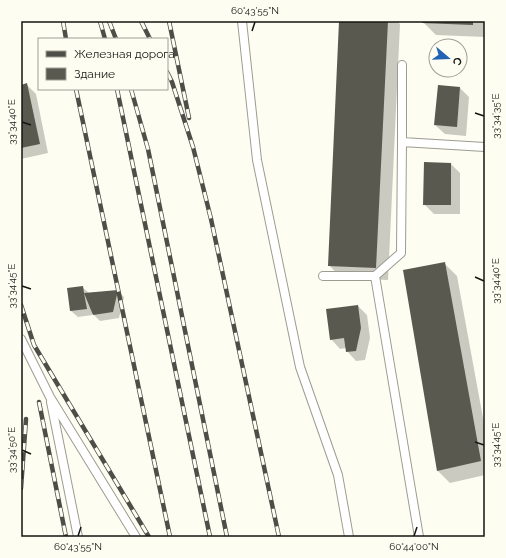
<svg xmlns="http://www.w3.org/2000/svg" width="506" height="558" viewBox="0 0 506 558" font-family="Raleway,sans-serif">
  <style>
    .shadow { fill: #0003 }
    .building { fill: #595950 }
    .lines { fill: none; stroke-linecap: round; stroke-linejoin: round }
    .service-casing { stroke: #9c9c92; stroke-width: 10 }
    .service { stroke: #fff; stroke-width: 8 }
    .rail-casing { stroke: #4e4e49; stroke-width: 4.5 }
    .rail { stroke: #fdfdf1; stroke-width: 3; stroke-dasharray: 9; stroke-linecap: butt }
    .ticks { fill: none; stroke: #151512; stroke-width: 1.5 }
    .neatline { fill: none; stroke: #151512; stroke-width: 1.5 }
    .ticks-label { font-size: 10px; text-anchor: middle; fill: #151512 }
  </style>
  <rect width="100%" height="100%" fill="#fdfdf1"/>
  <path class="shadow" d="M340,21H397L400,24L388,280L341,278L329,265Z
    M424,21H485V37L436,35L423,22Z
    M27,85L36,94L48,153L21,159V86Z
    M460,88L469,97L466,136L445,134L435,125Z
    M451,164L460,173V214H434L424,204Z
    M444,263L457,276L485,429V475L450,483L438,471L404,271Z
    M82,287L89,293L118,291L124,297L119,318L100,321L92,313V315L78,317L71,311L68,289Z
    M358,306L367,315L370,338L365,360L356,361L347,351L346,348L340,349L331,339Z"/>
  <path class="building" d="M339,21H388L376,268L328,266Z
    M423,21H473V25L422,23Z
    M27,83L40,144L21,148V85Z
    M438,85L460,87L457,127L434,125Z
    M424,162L451,163V205H423Z
    M445,262L481,461L437,471L403,270Z
    M83,286L84,293L118,290L113,312L93,315L84,293L87,309L70,311L67,288Z
    M358,305L361,328L356,351L346,352L344,338L330,340L326,309Z"/>
  <g class="lines">
    <defs>
      <path id="service" d="M242,21L257,160L300,367L338,475L349,537
        M402,65V142
        M323,276H375L401,253L402,142L485,147
        M375,276L419,537
        M21,339L50,397L136,537
        M51,402L78,537"/>
    </defs>
    <use href="#service" class="service-casing"/>
    <use href="#service" class="service"/>
    <defs>
      <path id="rail" d="M63,21L66,39
        M100,21L105,39
        M109,21L116,39
        M141,21L150,39
        M169,21L189,118
        M167,72L172,82L193,147L211,219L279,537
        M76,89L170,537
        M117,89L210,537
        M131,89L148,149L227,537
        M21,305L34,345L149,537
        M39,402L66,537
        M21,488L26,419"/>
    </defs>
    <use href="#rail" class="rail-casing"/>
    <use href="#rail" class="rail"/>
  </g>
  <path class="ticks" d="M252,31L255,22M475,113L484,116M22,122L31,125M475,277L484,281M22,286L31,289M475,442L484,445M22,450L31,454M78,536L81,527M414,536L417,527"/>
  <rect width="506" height="558" fill="none" stroke="#fdfdf1" stroke-width="44"/>
  <rect x="38" y="38" width="130" height="52" fill="#fdfdf1" stroke="#a0a098"/>
  <rect x="46" y="51" width="20" height="6" fill="#4e4e49" stroke="#a0a098"/>
  <text x="74" y="58" font-size="12" fill="#151512">Железная дорога</text>
  <rect x="46" y="68" width="20" height="12" fill="#595950" stroke="#a0a098"/>
  <text x="74" y="78" font-size="12" fill="#151512">Здание</text>
  <g transform="translate(448 58) rotate(109)"><circle r="19" fill="#fdfdf1" stroke="#a0a098"/>
  <path d="M0-3L7 15L0 10L-7 15Z" fill="#2262b3"/>
  <text y="-6" font-size="11" font-weight="bold" text-anchor="middle" fill="#151512">С</text>
  </g>
  <rect x="22" y="22" width="462" height="514" class="neatline"/>
  <g class="ticks-label">
    <text x="255" y="14">60°43'55"N</text>
    <text transform="translate(495 116) rotate(-90)" y="4">33°34'35"E</text>
    <text transform="translate(11 122) rotate(-90)" y="4">33°34'40"E</text>
    <text transform="translate(495 281) rotate(-90)" y="4">33°34'40"E</text>
    <text transform="translate(11 286) rotate(-90)" y="4">33°34'45"E</text>
    <text transform="translate(495 445) rotate(-90)" y="4">33°34'45"E</text>
    <text transform="translate(11 450) rotate(-90)" y="4">33°34'50"E</text>
    <text x="78" y="550">60°43'55"N</text>
    <text x="414" y="550">60°44'00"N</text>
  </g>
</svg>
